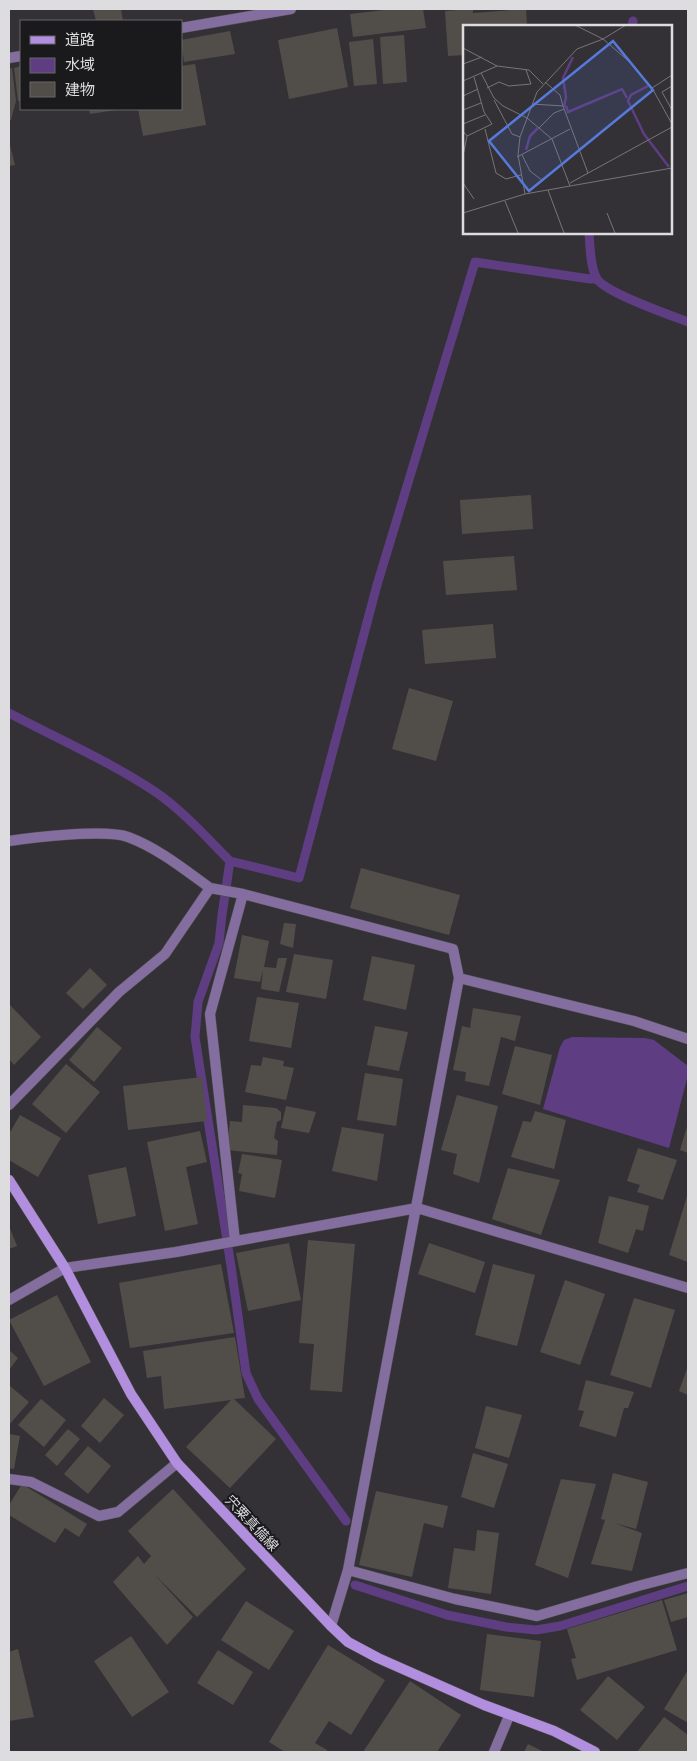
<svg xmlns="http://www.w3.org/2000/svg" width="697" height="1761" viewBox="0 0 697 1761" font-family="'Asap Condensed','Noto Sans JP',sans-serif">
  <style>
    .water { fill: #5e3d83 }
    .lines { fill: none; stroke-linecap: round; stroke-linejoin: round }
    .stream { stroke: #5e3d83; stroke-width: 9 }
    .building { fill: #514e4a }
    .minor-casing { stroke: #525053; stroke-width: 11 }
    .secondary-casing { stroke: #525053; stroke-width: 11 }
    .minor { stroke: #846ea0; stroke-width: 10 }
    .secondary { stroke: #b28fde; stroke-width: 10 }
    .labels { text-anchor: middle; stroke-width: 4; stroke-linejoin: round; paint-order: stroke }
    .street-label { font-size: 14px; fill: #dddcde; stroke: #1a191b }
    .inset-river { fill: none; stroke: #5e3d83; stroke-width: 2.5 }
    .inset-road { fill: none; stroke: #777579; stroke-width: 1 }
    .view { fill: #5779da; fill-opacity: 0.15; stroke: #5779da; stroke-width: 2.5 }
    .inset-edge { fill: none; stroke: #dddcde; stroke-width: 2.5 }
  </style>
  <rect width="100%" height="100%" fill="#333135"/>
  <path class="water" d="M572,1037L645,1038L654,1040L688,1066V1075L669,1148L543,1109L560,1047L564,1040Z"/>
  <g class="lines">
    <path class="stream" d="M632,26L633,21
      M589,232C590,246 590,267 597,279C606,293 670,315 688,322
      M9,713C58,739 111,762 157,793C184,812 207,838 230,861L222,915L219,943L198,1002L195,1037L231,1266L246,1373L258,1399L346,1521
      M230,861L299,878L377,585L475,262L590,279H597
      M355,1585L447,1615L506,1627L536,1630L560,1626L688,1586"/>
  </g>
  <path class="building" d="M93,9H121L123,21H96Z
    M393,9H423L426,28L353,37L350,14Z
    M473,9V13L526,9L527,26H464V55L448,56L445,11Z
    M337,28L348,87L289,99L278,40Z
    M230,31L235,54L184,62L181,40Z
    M404,35L407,82L383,84L380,37Z
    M373,39L377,84L354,86L349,42Z
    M195,64L206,125L143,136L138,109H181V66Z
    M21,66V101H18L14,68Z
    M12,68L16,101L11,120H9V69Z
    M89,109H116V110L90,114Z
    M9,141L15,165L9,166Z
    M531,495L533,529L462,534L460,500Z
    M514,556L517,590L446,595L443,561Z
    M493,624L496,658L425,664L422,630Z
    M409,688L453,701L436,761L392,749Z
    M361,868L460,895L449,935L350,908Z
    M284,923L296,924L293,948L280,944Z
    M242,935L269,941L264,967L276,968L278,958H287L279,992L261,989L263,970L260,982L234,978Z
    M294,954L333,960L326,999L286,992Z
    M372,956L415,965L406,1010L363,1000Z
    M90,968L107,985L83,1009L66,993Z
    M257,997L299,1003L291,1048L249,1041Z
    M9,1004L41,1037L14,1065L9,1059Z
    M473,1008L521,1016L515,1041L501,1037L489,1086L465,1081L466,1072L453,1070L462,1026L470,1028Z
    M375,1026L408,1032L399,1071L367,1065Z
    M97,1027L122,1048L94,1082L69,1060Z
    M515,1046L552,1055L540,1105L502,1094Z
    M263,1057L284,1061L283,1066L294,1068L286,1100L245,1092L251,1065L261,1066Z
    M66,1064L100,1092L66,1133L32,1104Z
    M365,1073L403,1079L396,1126L357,1120Z
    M202,1077L207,1121L128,1130L123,1086Z
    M457,1095L498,1106L479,1183L453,1174L457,1154L441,1150Z
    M243,1105L276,1108L281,1112V1120L277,1122L274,1138L278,1141L277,1155L227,1150L230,1121L242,1122Z
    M286,1106L316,1112L309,1133L281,1128Z
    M535,1111L566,1120L554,1169L511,1157L523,1121L531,1122Z
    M20,1115L61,1138L38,1177L9,1160V1134Z
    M688,1123V1153L680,1150Z
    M342,1127L384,1134L377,1181L332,1171Z
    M200,1131L207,1162L186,1167L198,1224L165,1231L147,1142Z
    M638,1148L677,1160L663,1200L637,1192L640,1185L627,1181Z
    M242,1154L282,1160L275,1198L239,1191L242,1174L238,1173Z
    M126,1167L136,1216L98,1224L88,1175Z
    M508,1168L560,1180L541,1235L492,1219Z
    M688,1193V1262L669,1255Z
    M609,1196L649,1206L643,1231L636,1229L628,1253L598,1243Z
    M9,1226L17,1246L9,1249Z
    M308,1240L355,1244L342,1392L310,1390L314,1344L299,1343Z
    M289,1243L301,1300L248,1311L236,1253Z
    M429,1243L485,1262L475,1293L418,1274Z
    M221,1264L234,1333L130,1348L119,1283Z
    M493,1264L535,1275L517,1346L475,1335Z
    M565,1280L605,1294L580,1365L540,1352Z
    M57,1295L91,1362L44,1386L9,1320Z
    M634,1298L675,1310L651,1388L610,1375Z
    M235,1337L245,1398L234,1399L276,1439L230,1488L186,1447L231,1400L164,1409L161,1376L147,1378L143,1351Z
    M9,1350L18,1358L9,1370Z
    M688,1366V1395L679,1391Z
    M586,1380L634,1392L628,1408H624L616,1437L579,1426L584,1411L578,1410Z
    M10,1386L29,1402L9,1425V1388Z
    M104,1398L124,1415L100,1443L81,1426Z
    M41,1399L66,1420L44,1447L18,1425Z
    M486,1406L522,1415L509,1458L475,1448Z
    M68,1429L80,1439L57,1466L45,1455Z
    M9,1434L20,1436L14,1469L9,1468Z
    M88,1446L111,1466L88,1494L64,1474Z
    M473,1453L508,1464L494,1508L461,1497Z
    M613,1473L648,1482L636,1529L614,1523L642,1533L632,1571L591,1564L605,1520L601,1519Z
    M561,1479L596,1484L568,1578L535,1565Z
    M22,1484L87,1524L79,1537L65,1528L55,1543L9,1515V1505Z
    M173,1489L246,1569L197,1617L154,1574L193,1617L167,1645L113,1582L138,1556L144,1564L151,1556L128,1531Z
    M376,1491L448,1506L443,1528L424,1523L412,1577L359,1565Z
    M477,1530L499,1533L491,1594L448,1588L454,1548L475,1551Z
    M688,1593V1617L671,1622L664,1600Z
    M662,1600L677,1650L577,1680L571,1659L576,1658L567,1629Z
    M246,1601L294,1631L269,1670L221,1640Z
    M487,1634L541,1641L534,1697L480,1690Z
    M131,1636L169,1692L132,1717L94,1661Z
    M328,1645L385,1680L351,1735L329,1721L315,1743L327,1750L326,1752H285L269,1742Z
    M18,1649L34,1717L9,1721V1652Z
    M218,1650L253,1672L233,1705L197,1683Z
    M688,1670V1723L664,1709Z
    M608,1676L645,1707L617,1740L580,1710Z
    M410,1681L461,1715L437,1752H363Z
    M664,1717L688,1735V1752H637Z
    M528,1744L544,1752H524Z"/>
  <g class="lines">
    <defs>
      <path id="minor" d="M181,28L291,9
        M9,58L21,56
        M9,841C34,837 106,829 128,837C158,848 185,870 210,888
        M459,978L634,1021L688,1039
        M9,1105L119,992L165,954L210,888L243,894L453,949L459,978L348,1570L331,1626
        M235,1241L210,1014L243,894
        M9,1300L65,1268L176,1252L417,1208L688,1288
        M9,1479L31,1482L99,1516L118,1512L177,1463
        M348,1570L455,1599L537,1616L638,1586L688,1573
        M494,1752L509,1716"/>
      <path id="secondary" d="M9,1180L65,1268L131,1394L177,1463L331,1626L348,1642L378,1658L484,1705L554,1731L595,1752"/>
    </defs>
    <use href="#minor" class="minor-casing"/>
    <use href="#secondary" class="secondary-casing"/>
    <use href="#minor" class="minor"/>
    <use href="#secondary" class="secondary"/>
  </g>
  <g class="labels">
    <g class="street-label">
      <text transform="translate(252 1523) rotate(47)" y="5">宍粟真備線</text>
    </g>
  </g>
  <g transform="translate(463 25)">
    <rect width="209" height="209" fill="#333135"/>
    <path class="inset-river" d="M185,61L168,70L165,76L181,109L206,142M103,81L105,87L159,64L164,73M101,82L103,72L100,53L110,32M63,125L67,111L75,103"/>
    <path class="inset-road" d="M112,0L140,14L169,39L189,63L209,99M163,0L140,14L114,24L74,67L57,112L55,130L62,169L209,143M0,23L34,41L66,45L80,59M0,39L19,32M18,48L31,73L40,81L64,93L89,114L107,161M0,56L34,41M82,57L97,70L100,81M209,61L199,67L209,85M24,63L36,57L46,61L68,59L63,45M189,63L209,50M0,71L15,64M31,75L49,109L57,112M69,79L100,81L125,148M0,85L18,78M0,99L22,90M76,103L91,88L101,84M22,104L33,148L43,154L58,150M0,106L4,111L29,99L21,87L11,52M59,130L67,146L80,156M0,131L4,111M54,132L107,104M0,158L11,174M107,158L209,102M85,165L101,208M42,176L55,208M0,188L62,169M144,188L152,208"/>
    <path class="view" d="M150,16L190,65L66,166L26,116Z"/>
    <rect width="209" height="209" class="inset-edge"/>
  </g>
  <rect width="697" height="1761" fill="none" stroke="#dddcde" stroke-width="20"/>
  <rect x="20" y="20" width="162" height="90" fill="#1a191b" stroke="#686769"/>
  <rect x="30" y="36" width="25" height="8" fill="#b28fde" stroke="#686769"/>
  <text x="65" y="45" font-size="15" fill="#dddcde">道路</text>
  <rect x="30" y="58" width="25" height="15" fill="#5e3d83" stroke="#686769"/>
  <text x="65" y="70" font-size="15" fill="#dddcde">水域</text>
  <rect x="30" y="82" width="25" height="15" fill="#514e4a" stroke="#686769"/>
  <text x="65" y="95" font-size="15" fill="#dddcde">建物</text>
</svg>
